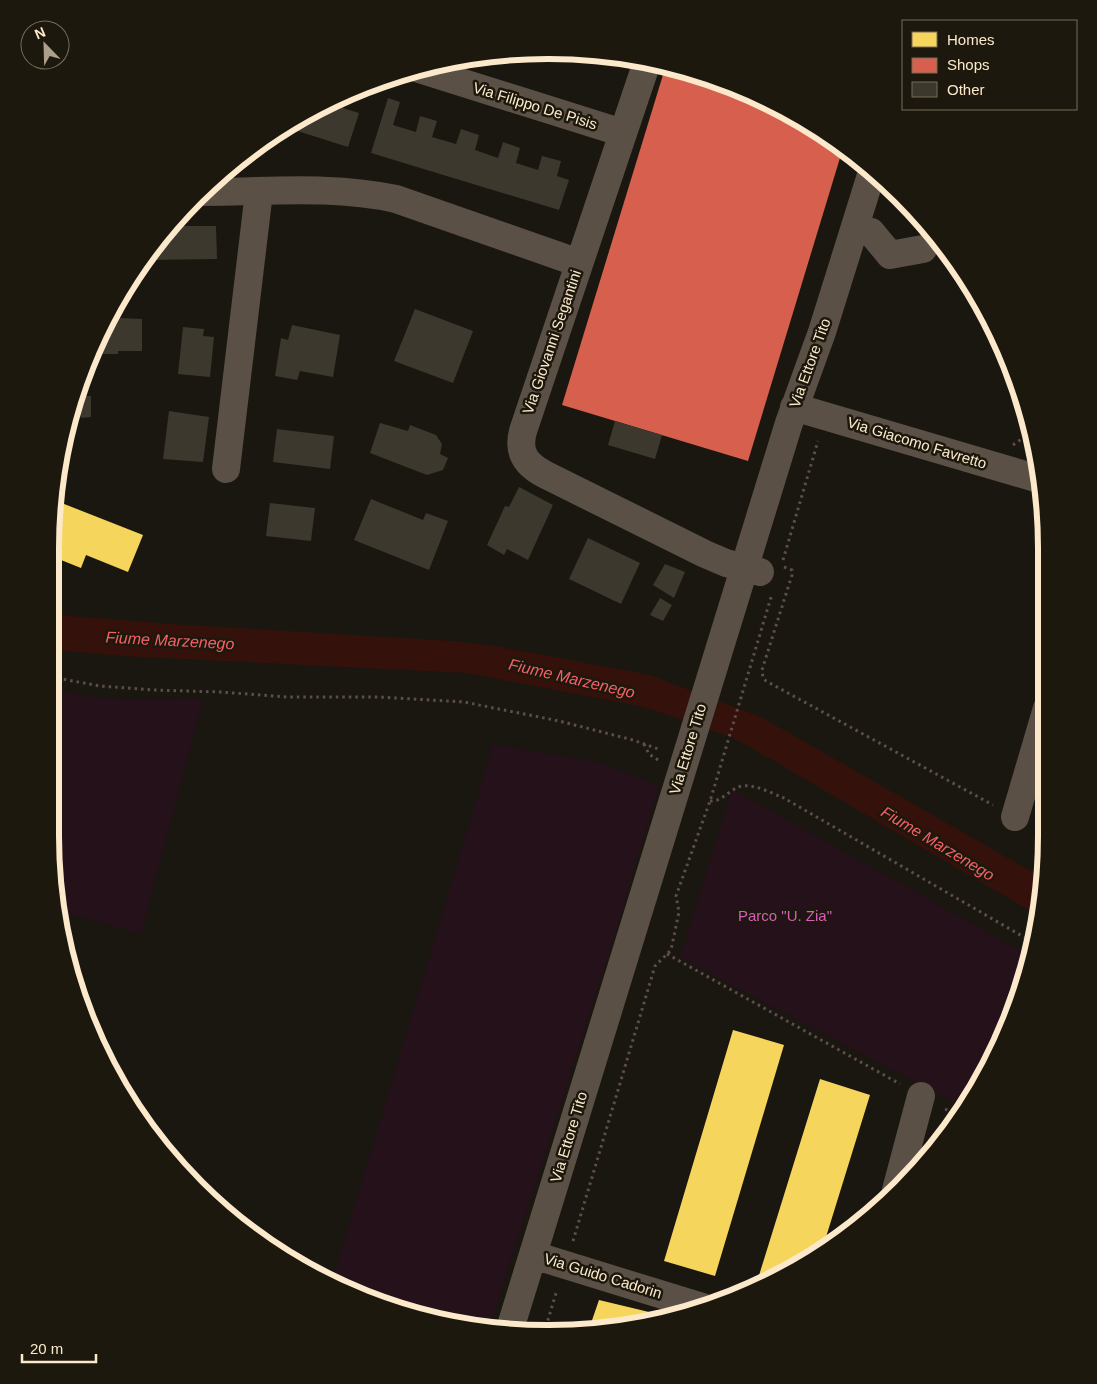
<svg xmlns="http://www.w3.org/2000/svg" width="1097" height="1384" viewBox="0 0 1097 1384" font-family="Helvetica,sans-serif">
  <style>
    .green { fill: #24111a }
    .water { fill: #34120b }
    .homes { fill: #f6d55c }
    .shops { fill: #d6604d }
    .building { fill: #3c382e }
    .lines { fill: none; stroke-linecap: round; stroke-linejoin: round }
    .path { stroke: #5d4d4c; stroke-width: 3; stroke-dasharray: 2.5 4; stroke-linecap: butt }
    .minor { stroke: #5a5045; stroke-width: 28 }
    .labels { text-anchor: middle; stroke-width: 5; stroke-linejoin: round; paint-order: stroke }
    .street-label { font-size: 15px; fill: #fce9cb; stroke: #1d180d }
    .park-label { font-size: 15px; fill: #d75db8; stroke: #1d180d }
    .water-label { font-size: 16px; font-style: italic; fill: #f66065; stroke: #1d180d }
    .rim { fill: none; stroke: #fce9cb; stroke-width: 6 }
  </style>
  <rect width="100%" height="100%" fill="#1a1710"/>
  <path class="green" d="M50,688C100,703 152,700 203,699L141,934L60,911L50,835Z
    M493,744L598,762L659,786L614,937L490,1326L419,1317L332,1281Z
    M732,789L1030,956L1009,1027L963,1107L680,958Z"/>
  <path class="water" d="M51,612L70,616L172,624L454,641L495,646L635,672L652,676L761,717L1043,878L1039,916L750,747L731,737L707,729L695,723L639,706L467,673L122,656L56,650L51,649Z"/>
  <path class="homes" d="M54,500L143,535L128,572L86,555L81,568L51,556V516Z
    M733,1030L784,1045L715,1276L664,1261Z
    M820,1079L870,1095L822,1250L797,1267L756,1285Z
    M599,1300L649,1312L646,1321L589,1329Z"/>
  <path class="shops" d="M666,65L678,67L769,102L843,148L748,461L562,405Z"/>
  <path class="building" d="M579,51H581L598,54L597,58L575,52Z
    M347,95L343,108L359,113L348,147L285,127L300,117L326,105H328L329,103Z
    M388,98L400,102L393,125L416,132L420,116L437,121L432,137L456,144L461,129L479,135L475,150L498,158L503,142L520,148L516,163L538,170L542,156L561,161L557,176L569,180L559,210L371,153Z
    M169,226H216L217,259L145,260Z
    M415,309L473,331L453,383L394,361Z
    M111,312H119V318L142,319V351H118V354H92Z
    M292,325L340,335L333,377L300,371L297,380L275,376L281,338L288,340Z
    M183,327L204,329L203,336L214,337L210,377L178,374Z
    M81,378H83V396H91V417L81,418L80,414H71L77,388Z
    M169,411L209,417L203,462L163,459Z
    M615,421L662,435L655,459L608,445Z
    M380,423L408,431L410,425L436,435L442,444L440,454L448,458L443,470L427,475L370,453Z
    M277,429L334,436L330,469L273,462Z
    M519,487L553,505L528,560L507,549L504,555L487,545L505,506L509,507Z
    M371,499L423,520L426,513L448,521L429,570L354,540Z
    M270,503L315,508L311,541L266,536Z
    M588,538L640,563L621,604L569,579Z
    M665,564L685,572L674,598L653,585Z
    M660,598L672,605L663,621L650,615Z"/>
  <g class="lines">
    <path class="path" d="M1013,445L1027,435L1029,430
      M783,560L818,441
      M784,567L792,570V575L762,670L763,678L766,681L993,805
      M51,677L100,686L154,690L220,692L287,697H378L464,702L559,721L633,740L661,750
      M644,744L649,754L658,760
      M710,801C723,802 730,788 742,786C755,784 771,793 784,798L1034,943
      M1038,830L1047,835
      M667,954L900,1084
      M945,1109L958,1115
      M573,1241L655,966L671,950L679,912L676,896L710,801L772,594
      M544,1333L557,1290"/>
    <path class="minor" d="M647,62L523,431C517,453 526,465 546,475L705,554L726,563L760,572
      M419,69L623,133
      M201,192C266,192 332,185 396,199L579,263
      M871,232L890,255L923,249
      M794,407L1039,479
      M226,469L259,192
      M1015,817L1047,708
      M896,1190L921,1096
      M533,1255L702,1307
      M510,1329L789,423L822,332L872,172"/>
  </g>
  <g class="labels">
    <g class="street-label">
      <text transform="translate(535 106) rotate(17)" y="5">Via Filippo De Pisis</text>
      <text transform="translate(552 342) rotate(-71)" y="5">Via Giovanni Segantini</text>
      <text transform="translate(810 363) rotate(-70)" y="5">Via Ettore Tito</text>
      <text transform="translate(917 443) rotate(17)" y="5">Via Giacomo Favretto</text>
      <text transform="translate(688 749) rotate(-73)" y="5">Via Ettore Tito</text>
      <text transform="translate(569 1137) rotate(-73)" y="5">Via Ettore Tito</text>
      <text transform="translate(603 1276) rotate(17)" y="5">Via Guido Cadorin</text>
    </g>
    <g class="park-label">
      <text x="785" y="921">Parco "U. Zia"</text>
    </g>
    <g class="water-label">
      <text transform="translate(170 640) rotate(3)" y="6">Fiume Marzenego</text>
      <text transform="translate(572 678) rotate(13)" y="6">Fiume Marzenego</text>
      <text transform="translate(938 843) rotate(31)" y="6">Fiume Marzenego</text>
    </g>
  </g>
  <path d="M0 0H1097V1384H0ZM548 59H549A489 489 0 0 1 1038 548V836A489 489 0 0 1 549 1325H548A489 489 0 0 1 59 836V548A489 489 0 0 1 548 59Z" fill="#1d180d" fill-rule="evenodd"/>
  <path class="rim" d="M548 59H549A489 489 0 0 1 1038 548V836A489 489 0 0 1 549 1325H548A489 489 0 0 1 59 836V548A489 489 0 0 1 548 59Z"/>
  <rect x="902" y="20" width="175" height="90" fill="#1d180d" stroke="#766c59"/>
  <rect x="912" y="32" width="25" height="15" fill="#f6d55c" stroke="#766c59"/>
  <text x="947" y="45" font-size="15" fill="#fce9cb">Homes</text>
  <rect x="912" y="58" width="25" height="15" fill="#d6604d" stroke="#766c59"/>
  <text x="947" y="70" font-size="15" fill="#fce9cb">Shops</text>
  <rect x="912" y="82" width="25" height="15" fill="#3c382e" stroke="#766c59"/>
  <text x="947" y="95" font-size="15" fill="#fce9cb">Other</text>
  <g transform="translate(45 45) rotate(337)"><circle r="24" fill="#1d180d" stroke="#766c59"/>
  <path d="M0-4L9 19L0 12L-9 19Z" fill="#ada08a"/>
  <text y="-8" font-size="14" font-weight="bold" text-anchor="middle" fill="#fce9cb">N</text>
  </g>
  <path d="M22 1354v8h74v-8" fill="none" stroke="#fce9cb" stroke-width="2.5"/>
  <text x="30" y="1354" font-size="15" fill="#fce9cb" stroke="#1d180d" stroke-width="4" paint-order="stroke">20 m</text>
</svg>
